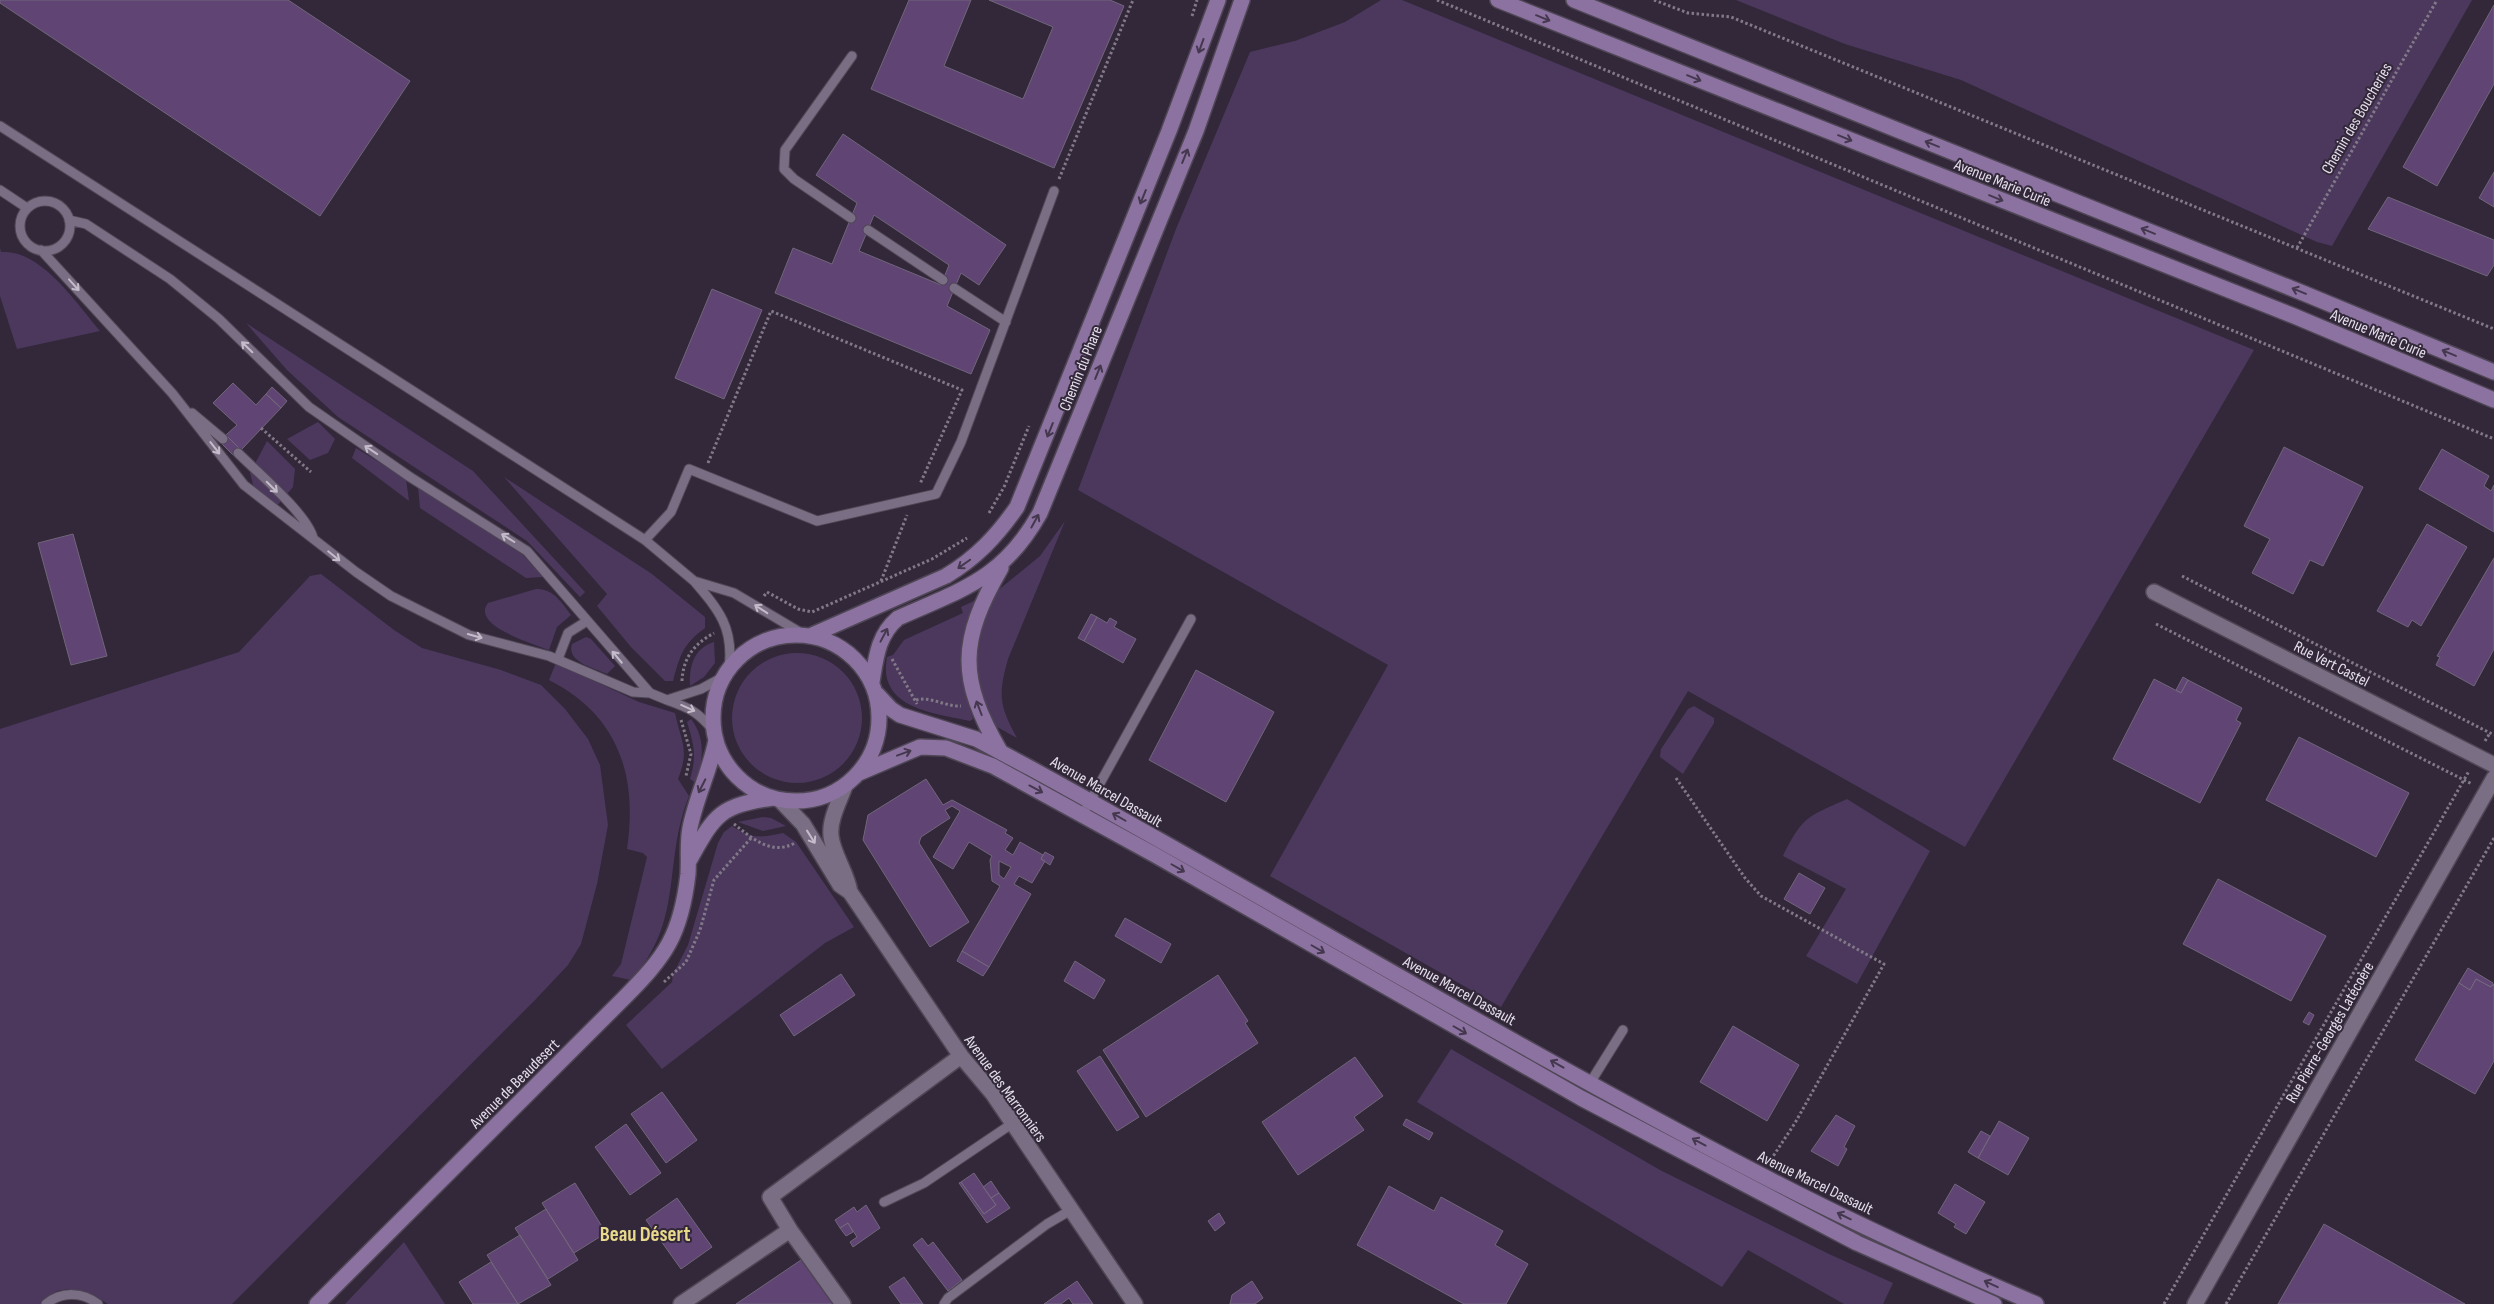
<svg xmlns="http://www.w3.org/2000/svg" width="2494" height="1304" viewBox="0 0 2494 1304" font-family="'Sofia Sans Condensed',sans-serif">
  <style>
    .green { fill: #4c385d }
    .building { fill: #5f4474; stroke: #71667a; fill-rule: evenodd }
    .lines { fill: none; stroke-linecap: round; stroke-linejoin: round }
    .lane-casing { stroke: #4f4655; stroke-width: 11 }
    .street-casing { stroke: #4f4655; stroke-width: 18 }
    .secondary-casing { stroke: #4f4655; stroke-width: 18 }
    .path { stroke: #827988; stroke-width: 3; stroke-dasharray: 2.5 2.5; stroke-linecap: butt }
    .lane { stroke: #796e83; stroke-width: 9 }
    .street { stroke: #796e83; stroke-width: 15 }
    .secondary { stroke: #8c72a0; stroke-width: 15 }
    .oneway { stroke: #44374e }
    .oneway2 { stroke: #c5bccb }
    .labels { text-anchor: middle; stroke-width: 4; stroke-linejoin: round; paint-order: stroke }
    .street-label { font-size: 16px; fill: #e5deea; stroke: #32283a }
    .district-label { font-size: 21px; font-weight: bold; fill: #e8d98b; stroke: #32283a }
  </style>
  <rect width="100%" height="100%" fill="#32283a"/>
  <path class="green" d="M1381,0H1402L2254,350L1965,847L1688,691L1501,1007L1270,876L1388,665L1078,490L1176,229L1250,52L1295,41L1345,22Z
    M1736,0H2472L2332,246L2317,242L1961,80L1845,44Z
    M0,248L1,252C41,249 76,303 100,331L17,349L0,296Z
    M246,323L473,471L585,592L580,597L527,541L338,417L287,370Z
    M318,422L335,439L328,453L310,460L287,439Z
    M267,441L295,469L293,487L276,507L255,492L250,473Z
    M356,448L406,479L409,501L352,458Z
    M504,477L652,574L705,617V628C683,644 680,655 673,681H665L631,647L597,606L607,594Z
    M418,487L523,555L543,577L526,578L420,508Z
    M1065,521L1008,659C998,695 999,705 1017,738L990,723L980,699L974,648L978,629L996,592L1040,556Z
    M321,574L394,630L422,648L501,670L541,685L565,709L588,739L600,765L608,825L597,884L581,944L568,965L536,999L232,1304H108L92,1294L68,1289L57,1291L41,1304H0V729L239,652L310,576Z
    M536,589C553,588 562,603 571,615L557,627L549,650C535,644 470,626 488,603Z
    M976,600C955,637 959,679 973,719L970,721C935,713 877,709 887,657L893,655L904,640L963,613L961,607Z
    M586,637L591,639L615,666L607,674C594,668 566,662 572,644Z
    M714,642L715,663L704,677L690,686C689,666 694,648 714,642Z
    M732 718a65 65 0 1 1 130 0a65 65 0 1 1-130 0Z
    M556,663L639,702L675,713C681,742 690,749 678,779L689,796C662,864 685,920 631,980L612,976L621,964L647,857L643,853L627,849C638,775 618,715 549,680Z
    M1694,706L1714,718V723L1683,774L1660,757L1661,749L1688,709Z
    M691,719C706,738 703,761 696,783L690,779C697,755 694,745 687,722Z
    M1847,799L1930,851L1857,984L1806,956L1846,889L1783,856C1803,816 1807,817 1847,799Z
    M763,817L771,818L786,826L763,831L738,822Z
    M732,826C752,839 761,838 783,833L796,842L854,927L825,943L662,1069L626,1025L672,982L673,974L688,945L718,843L724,832Z
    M1451,1049L1660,1170L1829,1254L1893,1283L1883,1304H1844L1748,1250L1722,1287L1417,1102Z
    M404,1242L445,1304H345Z"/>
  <path class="building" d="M0,0H288L410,81L320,216L0,3Z
    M909,0H971L944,66L1023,99L1053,27L989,0H1110L1124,6L1054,168L871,89Z
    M2494,5V84L2437,186L2403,167Z
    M843,134L1006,245L979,285L961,273L947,306L990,330L971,374L775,293L793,248L832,264L857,203L816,175ZM874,215L949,265L941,285L859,251Z
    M2494,172V207L2479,198Z
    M2388,197L2494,240V265L2487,276L2368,229Z
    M712,289L762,310L724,399L675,378Z
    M233,383L256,405L266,394L281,408L241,450L226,435L237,425L213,403Z
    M272,387L287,401L281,408L266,394Z
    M226,435L241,450L234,456L220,442Z
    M2284,447L2363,487L2323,566L2310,560L2293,594L2252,573L2270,539L2244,526Z
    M2442,449L2489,476L2484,486L2491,491L2494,485V532L2419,489Z
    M2427,524L2467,547L2421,626L2412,620L2408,627L2377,611Z
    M73,534L107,656L71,665L38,543Z
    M2494,558V649L2474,686L2436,665L2440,657L2437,656Z
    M1091,614L1097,617L1084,641L1078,638Z
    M1097,617L1107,623L1110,618L1117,622L1114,627L1136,639L1123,663L1084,641Z
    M1196,670L1274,712L1226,802L1149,760Z
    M2183,677L2188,680L2181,693L2176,690Z
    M2154,679L2181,693L2188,680L2242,708L2236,720L2241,723L2200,803L2113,759Z
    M2299,737L2409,793L2376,857L2266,800Z
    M926,779L943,805L952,800L1007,830L1005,833L1013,838L1005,850L1013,855L1020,842L1043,855L1041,859L1045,861L1032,883L1019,876L1014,884L1031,894L989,967L962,951L1000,886L992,881L990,860L992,856L969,842L953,869L933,857L960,811L952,806L945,810L950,818L921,837L919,843L969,922L930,947L863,840L868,815ZM999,861L1011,867L1004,879L999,875Z
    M1045,852L1054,857L1050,865L1041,859Z
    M1799,873L1825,888L1810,914L1784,899Z
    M2218,879L2326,936L2291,1001L2183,944Z
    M1125,918L1171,944L1161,963L1115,936Z
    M962,951L989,967L983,976L957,961Z
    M1075,961L1105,980L1094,999L1064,981Z
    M2468,968L2493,983L2491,987L2476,979L2470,990L2459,983Z
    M841,974L855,995L794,1036L780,1015Z
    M1218,975L1248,1021L1245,1023L1258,1043L1146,1117L1103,1050Z
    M2476,979L2491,987L2494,984V1061L2475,1094L2415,1060L2459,983L2470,990Z
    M2309,1012L2314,1015L2309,1025L2303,1022Z
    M1733,1026L1799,1065L1767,1121L1700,1082Z
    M1100,1056L1139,1117L1117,1131L1077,1071Z
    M1355,1057L1383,1096L1354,1117L1364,1130L1298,1175L1262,1122Z
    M662,1092L697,1140L666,1163L631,1114Z
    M1836,1115L1855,1126L1844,1147L1847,1149L1838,1166L1811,1151Z
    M1406,1119L1433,1133L1429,1140L1403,1125Z
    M1999,1121L2029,1138L2008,1175L1978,1158Z
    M626,1124L661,1173L630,1195L595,1147Z
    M1981,1131L1990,1136L1978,1158L1968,1152Z
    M974,1173L996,1205L984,1214L961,1182Z
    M991,1181L999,1193L991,1198L983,1187Z
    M961,1182L984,1214L996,1205L991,1198L999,1193L1010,1208L987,1223L959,1183Z
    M575,1183L606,1233L574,1253L542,1203Z
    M1955,1184L1985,1202L1966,1234L1954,1227L1956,1224L1938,1213Z
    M1389,1186L1434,1211L1441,1197L1503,1231L1495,1245L1528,1264L1506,1304H1464L1357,1245Z
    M677,1198L712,1247L681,1269L646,1220Z
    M866,1205L880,1228L853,1247L850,1242L857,1237L848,1223L840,1228L835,1220L854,1207L857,1212Z
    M546,1209L578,1260L548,1279L515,1228Z
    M1219,1213L1225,1223L1215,1231L1208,1221Z
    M848,1223L853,1232L846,1236L840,1228Z
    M2324,1224L2465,1304H2278Z
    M520,1235L551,1285L518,1304L487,1255Z
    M922,1238L928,1246L933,1242L962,1280L948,1291L913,1245Z
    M804,1258L836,1304H736Z
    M491,1262L518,1304H473L459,1282Z
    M904,1277L923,1304H901L889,1287Z
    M1077,1281L1093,1304H1073L1069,1298L1061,1304H1044Z
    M1252,1281L1263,1298L1255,1304H1230L1232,1295Z"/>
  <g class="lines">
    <defs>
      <path id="lane" d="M0,126L645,540L694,581
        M0,190L27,208
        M20 226a25 25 0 1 1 50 0a25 25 0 1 1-50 0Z
        M851,218L794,179L784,169L785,150L852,56
        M69,220L86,224L170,279L219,319L309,407L410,477L527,551L650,693
        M868,230L943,280
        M41,250L172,393L244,485L356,572L391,596L469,635L549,656L633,692L650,693L667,700
        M954,288L1006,322
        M192,413L223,439
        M238,453C256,471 308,515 313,538
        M645,540L671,512L689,469L817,521L936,494L961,442L1054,191
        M558,659L568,633L587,621
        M729,668C734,628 719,610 694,581L734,593L803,634
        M714,731C698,712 690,708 667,700L701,689L723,677
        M1083,814L1191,619
        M1590,1083L1623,1030
        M884,1202L924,1183L1013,1123
        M46,1304C62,1291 83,1292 98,1304
        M944,1304L948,1298L1047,1224L1071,1210"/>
      <path id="street" d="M2154,592L2494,765
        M845,786C840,800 829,820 831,836C833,855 847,872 850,892
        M780,800L803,824L840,885L850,892L961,1056L993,1094L1135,1304
        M681,1304L790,1230
        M843,1304L790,1230L770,1197L961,1056
        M2195,1304L2494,778"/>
      <path id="secondary" d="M1498,0L2294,316L2494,400
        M1574,0L2303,293L2494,372
        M713 718a83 83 0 1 1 166 0a83 83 0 1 1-166 0Z
        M812,635L946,576C976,558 997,536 1017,507L1169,131L1218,0
        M872,682C876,657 878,635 898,618C963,589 1003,579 1040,513L1196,131L1242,0
        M877,694L891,709L900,715L976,739L1032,769C1276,903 1514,1047 1761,1175C1851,1222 1943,1264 2036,1304
        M1000,751C958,678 959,641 1001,568
        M859,773L920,747L946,748L993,766L1155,855L1581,1098L1857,1243L1994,1304
        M689,861C715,815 718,806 773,798
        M317,1304L623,999C666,956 681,935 688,874C689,858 687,843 690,828C696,797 710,771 716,740"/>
    </defs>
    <use href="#lane" class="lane-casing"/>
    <use href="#street" class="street-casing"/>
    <use href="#secondary" class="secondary-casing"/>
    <path class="path" d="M1437,0L2494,439
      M1654,0L1688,13L1731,17L2494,329
      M1192,16L1197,0
      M1059,179L1133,0
      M2297,248L2437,0
      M261,428L311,472
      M708,463L771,311L962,390L920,484
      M989,513L1004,487L1029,426
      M2182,576L2494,735
      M881,581L907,515
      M764,596L767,592L798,609L812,612L932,559L967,538
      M2156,624L2472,784
      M892,659L917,704
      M682,681C683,658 694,644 714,633
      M916,700C932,696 945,707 961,706
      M681,720L691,754L686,776
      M2485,741L2490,733
      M1676,778L1745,878L1761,896L1884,964L1795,1123L1770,1161
      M734,824C752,838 771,856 795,843
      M664,982L686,962L700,930L714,880L752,837
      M2164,1304L2469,771
      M2226,1304L2494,838"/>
    <use href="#lane" class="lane"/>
    <use href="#street" class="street"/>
    <use href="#secondary" class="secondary"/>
  </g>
  <defs><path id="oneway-shaft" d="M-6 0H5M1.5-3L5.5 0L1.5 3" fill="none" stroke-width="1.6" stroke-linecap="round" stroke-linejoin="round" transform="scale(1.25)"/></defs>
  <g class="oneway">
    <use href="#oneway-shaft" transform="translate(1543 18) rotate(22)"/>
    <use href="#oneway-shaft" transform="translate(1201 46) rotate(110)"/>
    <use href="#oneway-shaft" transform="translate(1694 78) rotate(22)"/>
    <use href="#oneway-shaft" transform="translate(1845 138) rotate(22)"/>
    <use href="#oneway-shaft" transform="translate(1932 144) rotate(-158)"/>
    <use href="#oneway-shaft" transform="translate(1185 156) rotate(-68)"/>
    <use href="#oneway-shaft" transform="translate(1143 197) rotate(112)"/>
    <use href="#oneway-shaft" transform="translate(1996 198) rotate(22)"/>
    <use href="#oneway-shaft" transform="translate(2148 231) rotate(-158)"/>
    <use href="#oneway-shaft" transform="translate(2299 291) rotate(-158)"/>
    <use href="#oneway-shaft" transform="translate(2449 353) rotate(-157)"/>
    <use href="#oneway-shaft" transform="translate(1098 372) rotate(-68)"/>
    <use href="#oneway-shaft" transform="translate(1050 430) rotate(112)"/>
    <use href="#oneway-shaft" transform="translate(1035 521) rotate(-61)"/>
    <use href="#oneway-shaft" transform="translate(964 564) rotate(145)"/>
    <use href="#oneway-shaft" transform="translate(884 635) rotate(-62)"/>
    <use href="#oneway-shaft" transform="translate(979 708) rotate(-111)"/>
    <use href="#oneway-shaft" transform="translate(904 753) rotate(-20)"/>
    <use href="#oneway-shaft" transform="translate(702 786) rotate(117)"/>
    <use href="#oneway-shaft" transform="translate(1036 789) rotate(28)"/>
    <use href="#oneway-shaft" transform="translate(1119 817) rotate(-150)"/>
    <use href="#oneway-shaft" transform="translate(1178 868) rotate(30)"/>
    <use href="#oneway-shaft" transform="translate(1318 949) rotate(30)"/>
    <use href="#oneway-shaft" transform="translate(1460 1030) rotate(30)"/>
    <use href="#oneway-shaft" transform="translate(1557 1064) rotate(-151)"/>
    <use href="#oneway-shaft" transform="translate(1699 1142) rotate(-152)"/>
    <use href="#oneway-shaft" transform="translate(1844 1216) rotate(-154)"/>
    <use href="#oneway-shaft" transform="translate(1991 1284) rotate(-155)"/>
  </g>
  <g class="oneway2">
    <use href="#oneway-shaft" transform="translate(74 285) rotate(48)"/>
    <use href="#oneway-shaft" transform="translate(247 347) rotate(-136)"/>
    <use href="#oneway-shaft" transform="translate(215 448) rotate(52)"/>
    <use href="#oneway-shaft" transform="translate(371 450) rotate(-146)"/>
    <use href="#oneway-shaft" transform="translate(272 487) rotate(45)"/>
    <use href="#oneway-shaft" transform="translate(508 538) rotate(-148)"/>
    <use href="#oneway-shaft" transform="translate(334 556) rotate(39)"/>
    <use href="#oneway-shaft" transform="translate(761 609) rotate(-147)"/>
    <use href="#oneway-shaft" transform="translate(475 636) rotate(16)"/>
    <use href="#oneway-shaft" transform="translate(617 657) rotate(-130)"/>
    <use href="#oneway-shaft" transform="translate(688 708) rotate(24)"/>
    <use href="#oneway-shaft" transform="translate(811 837) rotate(58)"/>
  </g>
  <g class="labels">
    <g class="street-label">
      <text transform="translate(2356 118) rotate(-60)" y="6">Chemin des Boucheries</text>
      <text transform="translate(2003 182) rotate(22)" y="6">Avenue Marie Curie</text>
      <text transform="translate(2379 333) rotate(23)" y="6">Avenue Marie Curie</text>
      <text transform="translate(1080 368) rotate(-68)" y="6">Chemin du Phare</text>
      <text transform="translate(2332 663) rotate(27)" y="6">Rue Vert Castel</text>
      <text transform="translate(1107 791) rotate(30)" y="6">Avenue Marcel Dassault</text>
      <text transform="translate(1460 990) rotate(29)" y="6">Avenue Marcel Dassault</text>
      <text transform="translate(2329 1032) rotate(-60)" y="6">Rue Pierre-Georges Latécoère</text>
      <text transform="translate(514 1083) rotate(-45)" y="6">Avenue de Beaudesert</text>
      <text transform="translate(1006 1088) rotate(54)" y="6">Avenue des Marronniers</text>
      <text transform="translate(1816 1182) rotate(26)" y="6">Avenue Marcel Dassault</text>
    </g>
    <g class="district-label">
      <text x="645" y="1241">Beau Désert</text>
    </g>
  </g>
</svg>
